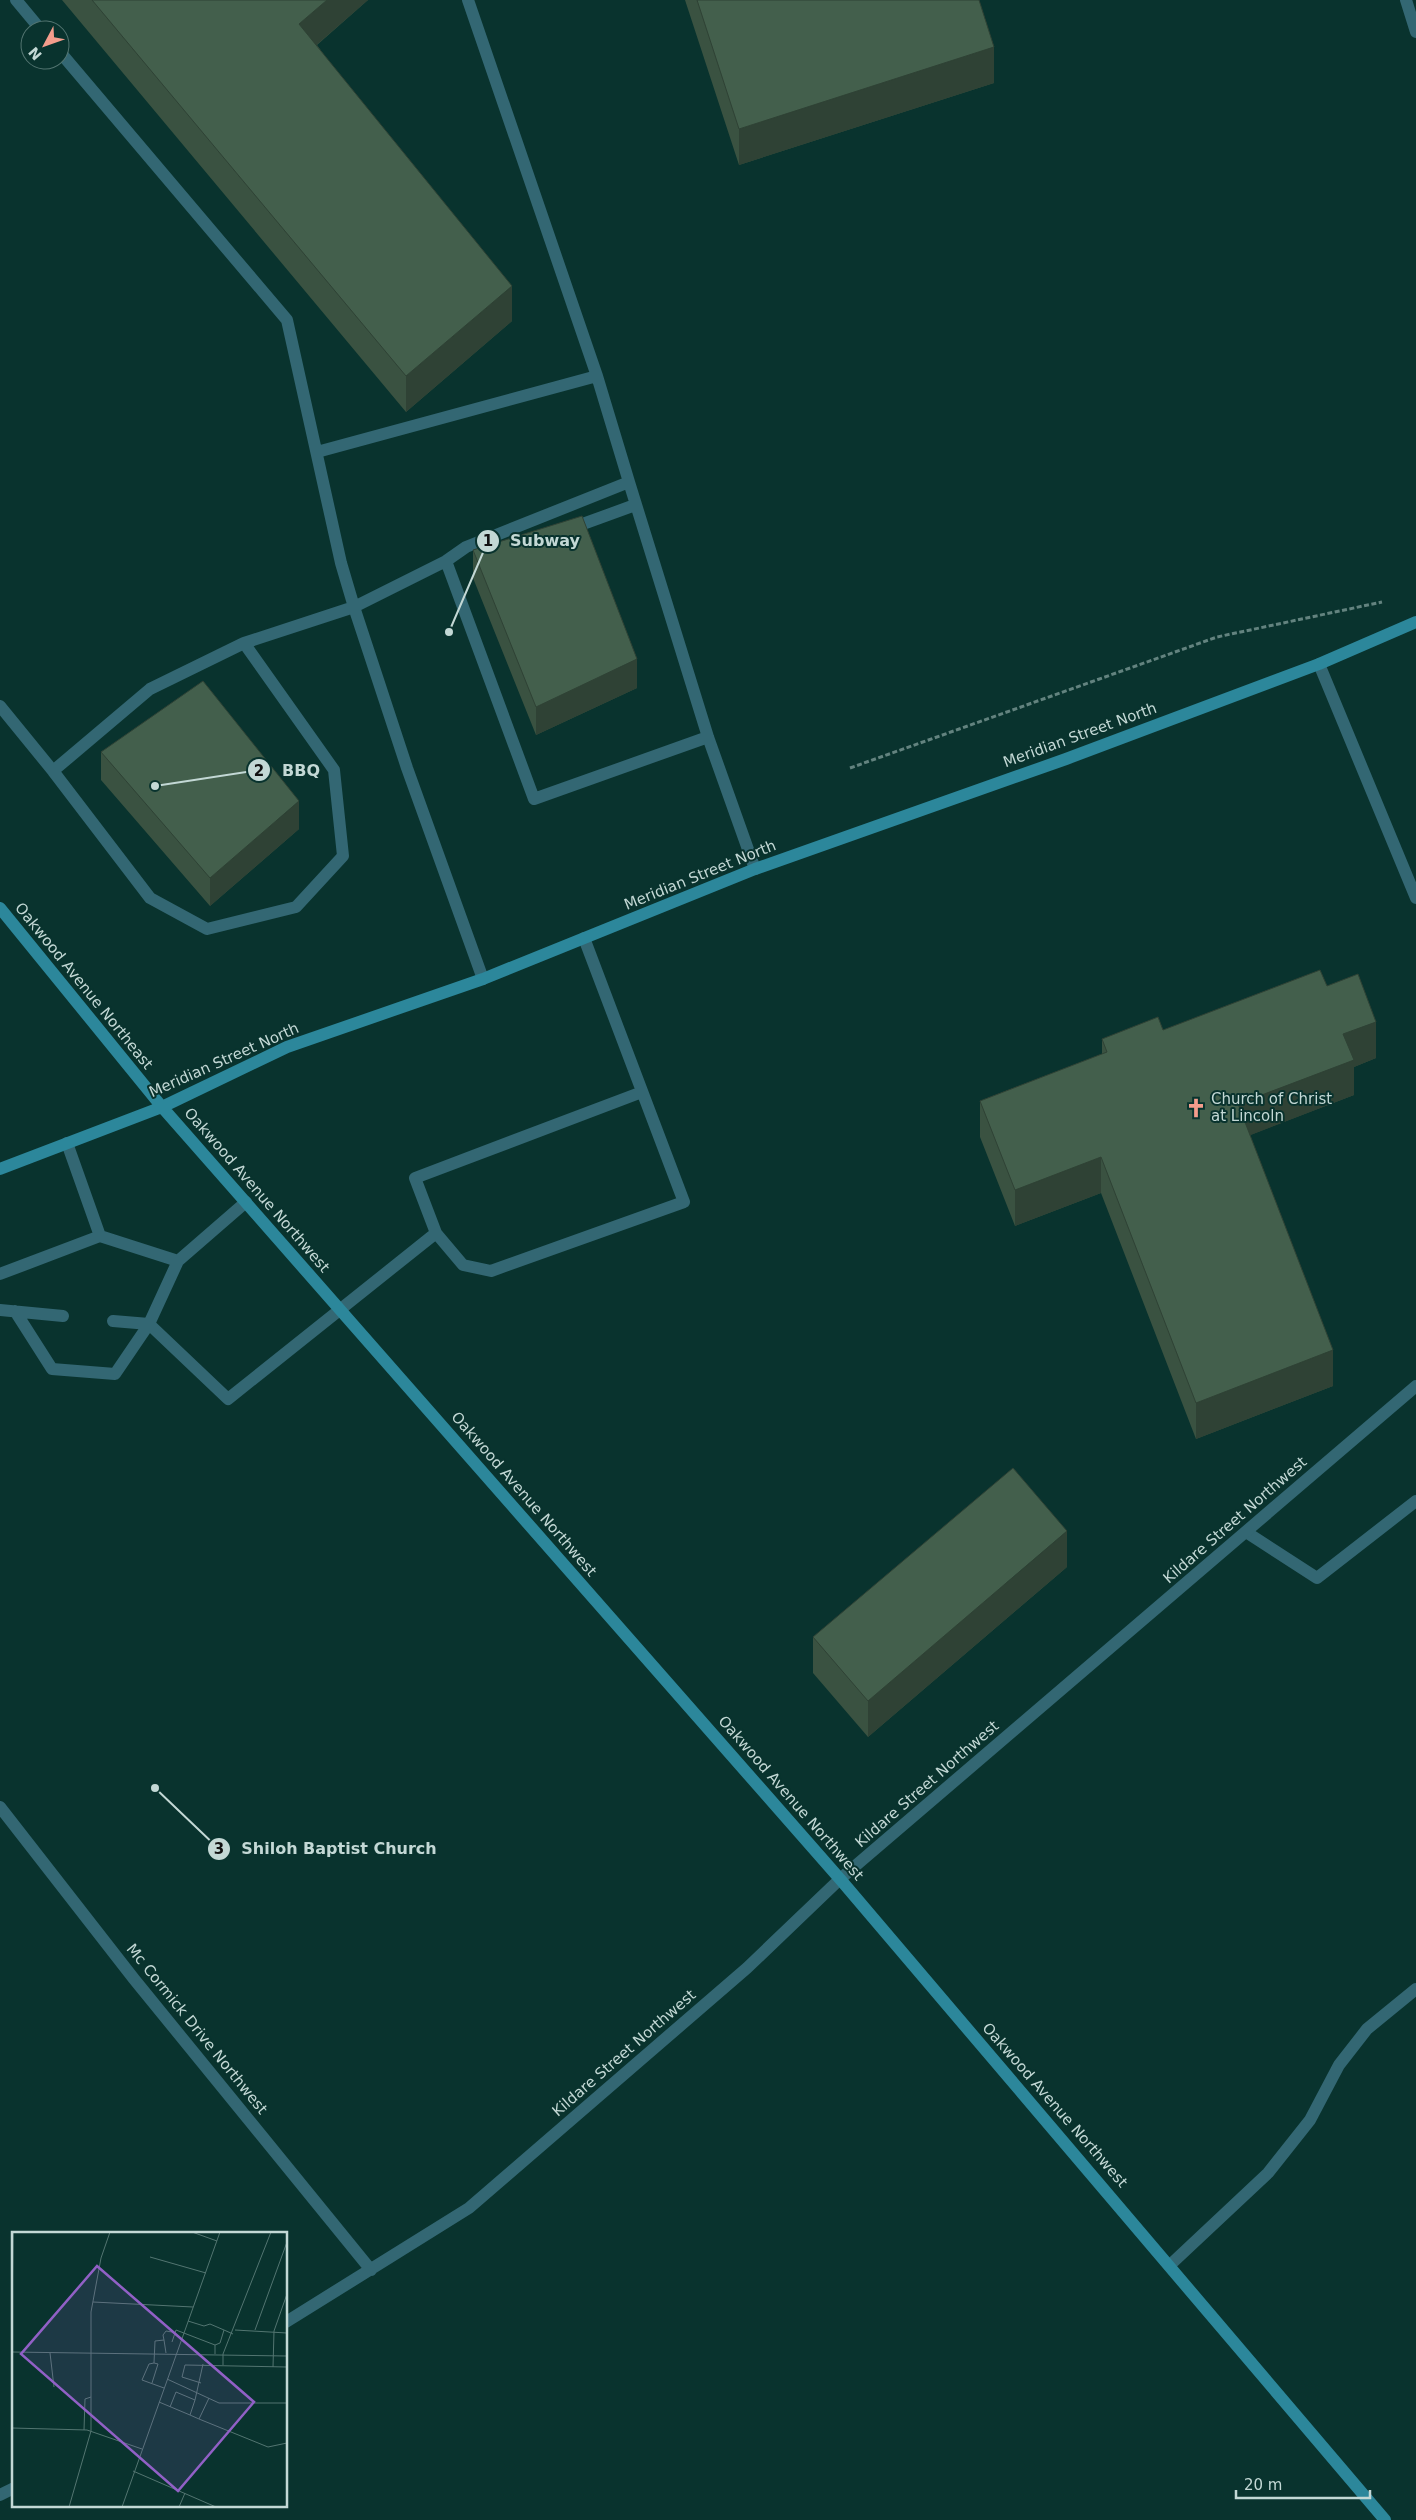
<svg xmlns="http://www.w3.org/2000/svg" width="1416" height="2520" viewBox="0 0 1416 2520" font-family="'DejaVu Sans',sans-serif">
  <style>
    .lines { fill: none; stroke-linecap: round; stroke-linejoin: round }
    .path { stroke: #63837f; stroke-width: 3; stroke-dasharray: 5 2.5; stroke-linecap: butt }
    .lane { stroke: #336773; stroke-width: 12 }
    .street { stroke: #336773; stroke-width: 12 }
    .secondary { stroke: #2c879b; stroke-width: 12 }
    .wall { fill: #3a5241 }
    .shaded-wall { fill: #2f4235 }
    .building { fill: #435f4c; stroke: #2f4235 }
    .labels { text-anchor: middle; stroke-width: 4; stroke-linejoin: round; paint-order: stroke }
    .street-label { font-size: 15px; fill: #c3d8d5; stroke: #09332e }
    .poi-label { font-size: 15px; fill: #c3d8d5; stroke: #09332e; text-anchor: start }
    .inset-road { fill: none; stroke: #537571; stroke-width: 1 }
    .view { fill: #9160c6; fill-opacity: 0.15; stroke: #9160c6; stroke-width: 2.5 }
    .inset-edge { fill: none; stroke: #c3d8d5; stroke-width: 2.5 }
    .leader { fill: none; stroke: #c3d8d5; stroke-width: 2 }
    .callout-dot { fill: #c3d8d5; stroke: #09332e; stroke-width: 2 }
    .mark-label { font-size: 15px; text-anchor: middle; font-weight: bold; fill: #111 }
    .callout-label { font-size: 16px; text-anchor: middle; font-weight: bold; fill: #c3d8d5; stroke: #09332e; stroke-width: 4; stroke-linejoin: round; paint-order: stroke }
  </style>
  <rect width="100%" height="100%" fill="#09332e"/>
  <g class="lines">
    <path class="path" d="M850,768L1217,637L1382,602"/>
    <path class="lane" d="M16,0L41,30
      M468,0L597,376
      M60,52L287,320L341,563L354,607L407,768L483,979
      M317,452L597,376L629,482
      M569,529L635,505
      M0,706L53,771L150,898L207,929L296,907L343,856L334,770L244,643
      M708,737L534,799L446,561L466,547L629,482L708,737L755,869
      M53,771L150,689L244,643L354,607L446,561
      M584,938L684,1202L491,1271L463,1265L436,1233L415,1178L642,1092
      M67,1143L100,1236L178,1261
      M246,1202L178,1261L149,1324L228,1399L436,1233
      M0,1274L100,1236
      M0,1310L63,1316
      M15,1311L52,1369L115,1374L149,1324L113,1321
      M1246,1532L1317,1578L1416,1501
      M1170,2265L1268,2173L1310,2120L1339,2065L1367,2029L1416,1989"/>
    <path class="street" d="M1406,0L1416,32
      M1319,664L1416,898
      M0,1807L134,1979L371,2270
      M286,2322L469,2208L747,1968L840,1879L1416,1386
      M0,2495L14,2488"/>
    <path class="secondary" d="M0,908L162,1107L840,1879L1385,2520
      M0,1169L162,1107L287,1047L483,979L755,869L1066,759L1319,664L1416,622"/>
  </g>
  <path class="wall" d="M62,0H368L317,45L512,321L406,412Z
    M685,0H979L994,83L739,165Z
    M473,550L637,688L536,735L473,578Z
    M101,752L299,829L210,906L101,780Z
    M1327,986L1376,1058L1354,1067V1095L1250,1135L1333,1386L1196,1439L1101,1193L1015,1226L980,1137V1101L1102,1054V1039L1163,1030Z
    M1067,1567L868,1737L813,1673V1637Z"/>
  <path class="shaded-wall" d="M327,0H368L299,60V24Z
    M994,47V83L739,165V129Z
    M512,286V321L406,412V376Z
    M637,659V688L536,735V707Z
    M299,801V829L210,906V878Z
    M1376,1022V1058L1354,1067V1095L1238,1140V1104L1343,1034Z
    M1101,1157V1193L1015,1226V1190Z
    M1333,1350V1386L1196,1439V1403Z
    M1067,1531V1567L868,1737V1701Z"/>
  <path class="building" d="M92,0H327L299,24L512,286L406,376Z
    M697,0H979L994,47L739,129Z
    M582,516L637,659L536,707L473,550Z
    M203,681L299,801L210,878L101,752Z
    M1320,970L1327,986L1358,974L1376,1022L1343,1034L1354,1060L1238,1104L1333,1350L1196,1403L1101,1157L1015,1190L980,1101L1107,1052L1102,1039L1158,1017L1163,1030Z
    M1013,1468L1067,1531L868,1701L813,1637Z"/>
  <defs>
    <symbol id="church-bare" viewBox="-9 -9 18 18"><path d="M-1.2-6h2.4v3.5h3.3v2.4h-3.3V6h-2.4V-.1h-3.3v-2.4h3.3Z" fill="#f49d8c" stroke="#09332e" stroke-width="2.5" paint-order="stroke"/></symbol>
  </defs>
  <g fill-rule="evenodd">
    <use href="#church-bare" x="1182" y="1094" width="28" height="28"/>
  </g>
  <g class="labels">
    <g class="street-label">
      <text transform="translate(1080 735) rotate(-20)" y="5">Meridian Street North</text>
      <text transform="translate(700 875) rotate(-22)" y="5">Meridian Street North</text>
      <text transform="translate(84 986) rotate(51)" y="5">Oakwood Avenue Northeast</text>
      <text transform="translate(224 1060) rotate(-24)" y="5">Meridian Street North</text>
      <text transform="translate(257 1190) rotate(49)" y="5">Oakwood Avenue Northwest</text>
      <text transform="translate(524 1494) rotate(49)" y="5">Oakwood Avenue Northwest</text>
      <text transform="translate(1235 1520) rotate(-41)" y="5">Kildare Street Northwest</text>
      <text transform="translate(927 1784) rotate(-41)" y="5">Kildare Street Northwest</text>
      <text transform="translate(791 1798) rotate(49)" y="5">Oakwood Avenue Northwest</text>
      <text transform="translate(197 2029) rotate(51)" y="5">Mc Cormick Drive Northwest</text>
      <text transform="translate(624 2053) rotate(-41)" y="5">Kildare Street Northwest</text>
      <text transform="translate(1055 2105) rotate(49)" y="5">Oakwood Avenue Northwest</text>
    </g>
    <g class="poi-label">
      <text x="1211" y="1104">Church of Christ<tspan x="1211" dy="17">at Lincoln</tspan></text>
    </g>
  </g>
  <g transform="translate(12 2232)">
    <rect width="275" height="275" fill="#09332e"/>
    <path class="inset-road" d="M180,0L205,9M138,25L194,41M81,70L181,75M176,89L192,94L198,92L212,98M0,91L1,0M223,98L275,101M243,98L275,10M152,108L151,103L154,99L160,100M160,110L164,98L203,113V122M203,113L208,111L212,98L221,102M0,120L275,124M38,121L42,155M142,131L137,132L130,148L152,156M211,133V122L259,0M261,135L262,99L275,62M155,147L207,171H275M140,151L146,132L142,131L143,109L152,108L154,121M189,151L170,145L173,133L275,135M183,168L191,132M147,170L178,183L183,168L164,160L158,175M178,183L187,187L197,166M187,187L256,215L275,211M0,196L75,198L130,217M72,198L73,167L79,165M121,239L204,275M57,275L79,199V80L89,26L98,0M110,275L208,0M167,275L173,261"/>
    <path class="view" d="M85,34L242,170L166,259L9,122Z"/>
    <rect width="275" height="275" class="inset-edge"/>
  </g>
  <path class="leader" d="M449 632L488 541M155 786L259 770M155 1788L219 1849"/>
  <g class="callout-dot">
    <circle cx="449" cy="632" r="5"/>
    <circle cx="155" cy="786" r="5"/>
    <circle cx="155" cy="1788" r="5"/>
    <circle cx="488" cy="541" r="12"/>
    <circle cx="259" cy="770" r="12"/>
    <circle cx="219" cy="1849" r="12"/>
  </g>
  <g class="mark-label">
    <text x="488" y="546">1</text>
    <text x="259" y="776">2</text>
    <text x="219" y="1854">3</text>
  </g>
  <g class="callout-label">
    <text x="545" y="546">Subway</text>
    <text x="301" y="776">BBQ</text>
    <text x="339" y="1854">Shiloh Baptist Church</text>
  </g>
  <g transform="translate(45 45) rotate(229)"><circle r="24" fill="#09332e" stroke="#537571"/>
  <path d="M0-4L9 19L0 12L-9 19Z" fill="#f49d8c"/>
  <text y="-8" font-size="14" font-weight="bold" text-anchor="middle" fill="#c3d8d5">N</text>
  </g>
  <path d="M1236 2490v8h134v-8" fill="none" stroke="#c3d8d5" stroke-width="2.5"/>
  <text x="1244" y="2490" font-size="15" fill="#c3d8d5" stroke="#09332e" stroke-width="4" paint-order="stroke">20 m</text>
</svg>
